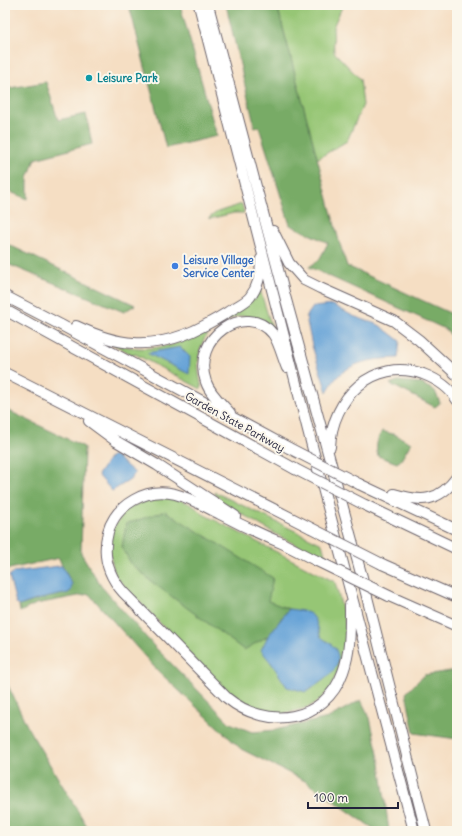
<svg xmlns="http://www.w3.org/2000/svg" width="462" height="836" viewBox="0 0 462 836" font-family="Delius,sans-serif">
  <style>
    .green { fill: #96c675; stroke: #5c7458 }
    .forest { fill: #78ab66; stroke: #4d6650 }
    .water { fill: #66a3d7; stroke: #446289 }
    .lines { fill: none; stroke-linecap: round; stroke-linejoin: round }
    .highway-casing { stroke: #6c646b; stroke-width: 12 }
    .highway { stroke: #fff; stroke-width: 10 }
    .highway-bridge-casing { stroke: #6c646b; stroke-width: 12; stroke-linecap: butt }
    .highway-bridge { stroke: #fff; stroke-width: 10 }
    .culture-dot { fill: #0f9aa8; stroke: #fbf7ec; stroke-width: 1.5 }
    .shop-dot { fill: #3f7fe0; stroke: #fbf7ec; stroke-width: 1.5 }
    .labels { text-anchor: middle; stroke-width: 4; stroke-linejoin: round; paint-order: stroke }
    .culture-label { font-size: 11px; font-weight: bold; fill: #0d838f; stroke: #fbf7ec; text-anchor: start }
    .shop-label { font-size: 11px; font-weight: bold; fill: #366cbe; stroke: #fbf7ec; text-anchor: start }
    .street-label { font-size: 11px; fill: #22223b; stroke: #fbf7ec }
  </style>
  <rect width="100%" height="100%" fill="#fbf7ec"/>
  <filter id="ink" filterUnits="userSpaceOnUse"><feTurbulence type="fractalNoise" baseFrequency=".025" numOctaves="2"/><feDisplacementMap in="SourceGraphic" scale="8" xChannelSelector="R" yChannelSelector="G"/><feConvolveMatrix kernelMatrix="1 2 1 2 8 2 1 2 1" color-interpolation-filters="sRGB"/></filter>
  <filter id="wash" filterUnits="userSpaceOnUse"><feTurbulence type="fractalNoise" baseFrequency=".012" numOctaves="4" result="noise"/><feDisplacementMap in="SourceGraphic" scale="16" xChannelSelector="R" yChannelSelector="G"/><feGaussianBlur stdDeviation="0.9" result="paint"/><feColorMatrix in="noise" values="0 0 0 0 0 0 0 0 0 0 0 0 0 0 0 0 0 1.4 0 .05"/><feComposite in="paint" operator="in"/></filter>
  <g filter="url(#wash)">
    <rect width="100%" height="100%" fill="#f5dec3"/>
    <path class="green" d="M277,5H343L333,27L334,52L360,79L363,105L347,141L317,159Z
      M242,204L244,213H234L209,219V218L217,212Z
      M260,290L272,328C264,325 255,317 246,316C240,315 234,317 228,320C198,331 194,360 202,388L201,389L135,354L133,355L111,343C119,345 128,347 136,348C160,350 185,342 206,331L205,330Z
      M215,492L322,544L326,558C297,547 268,530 242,514C232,508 221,502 215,494Z
      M167,497C180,500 192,502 201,513L335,582L344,616L346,634L342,662L330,689L321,699L309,707L280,715L248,709L221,687L115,576L108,544L110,533L126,509L151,498Z"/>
    <path class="forest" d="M129,5H180L217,136L166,148Z
      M226,5H277L339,241L347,266L452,314L457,319V342L445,329L309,267L319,260L328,243L290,225L259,127L255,128Z
      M5,79L10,88L46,82L58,120L86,114L92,144L35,159L28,178V199L5,190Z
      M5,243L135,305L124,312L5,263Z
      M398,381L420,383L435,391L440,403L435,407L390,384Z
      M5,409L84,447L81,553L101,586L153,645L230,723L252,732L275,730L328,718L361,700L370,718L380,763L389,831H377L305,781L241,749L156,669L89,594L36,604L20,612L19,606L36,600L72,584L62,566L59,558L5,570Z
      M382,431L396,435L411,443L401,460L397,463L378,456C375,446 377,440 382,431Z
      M165,511L273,578L268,601L289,609L268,636L244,650L152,582L131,564L122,547L126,524Z
      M457,670V739L414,733L406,693L424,675Z
      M5,679L29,730L90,831H5Z"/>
    <path class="water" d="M333,305L353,316L379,325L400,341L398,358C376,359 356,360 338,376C334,380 330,387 327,392L312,346L306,317L313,307Z
      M180,347L190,357L189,374L147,353Z
      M114,455L135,473L130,480L112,491L98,475L110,457Z
      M59,566H62L72,584L71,591L68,593L36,600L19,606L16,603L9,576L14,572Z
      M289,609C312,612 315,612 320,636C324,640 334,645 336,650C346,669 319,683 306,692L287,687L272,664L261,650L268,636Z"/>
  </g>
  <g filter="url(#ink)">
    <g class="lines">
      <defs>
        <path id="highway" d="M199,5L320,477L414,831
          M208,5L285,296L362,577L426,831
          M273,231L289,263L304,280L320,288L394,321L419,340L457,375
          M5,296L61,325L289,448
          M5,310L295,469
          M76,326C95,335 114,342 134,343C170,345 199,330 228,312C235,307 245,303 250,297C259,286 261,272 261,259
          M5,373L311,528
          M230,413C222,404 210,394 206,382C190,338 246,300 273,334C279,342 283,359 287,368
          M89,421L116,441L157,465L235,516
          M330,447C332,398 373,357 423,374C436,379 450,388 457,400
          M359,484L457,530
          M394,494C421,502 438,503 457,477
          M365,505L457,549
          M278,541L315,560
          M284,544C262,535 241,525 220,514C206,507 191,498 175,494C147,487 116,504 108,532C102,555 108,575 123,592L227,698C266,730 325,723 343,672C351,650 350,627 350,605
          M382,564L457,597
          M389,596L457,626"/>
      </defs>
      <use href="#highway" class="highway-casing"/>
      <use href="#highway" class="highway"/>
      <defs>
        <path id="highway-bridge" d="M289,448L359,484
          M295,469L365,505
          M311,528L382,564
          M315,560L389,596"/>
      </defs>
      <use href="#highway-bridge" class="highway-bridge-casing"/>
      <use href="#highway-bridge" class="highway-bridge"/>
    </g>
  </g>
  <circle class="culture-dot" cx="89" cy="78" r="4"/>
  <circle class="shop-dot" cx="175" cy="266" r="4"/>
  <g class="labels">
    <g class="culture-label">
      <text x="97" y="82">Leisure Park</text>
    </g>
    <g class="shop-label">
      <text x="183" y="264">Leisure Village<tspan x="183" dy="13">Service Center</tspan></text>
    </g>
    <g class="street-label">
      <text transform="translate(235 422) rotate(29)" y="4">Garden State Parkway</text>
    </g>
  </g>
  <rect width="462" height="836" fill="none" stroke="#fbf7ec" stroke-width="20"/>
  <path d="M308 802v6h90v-6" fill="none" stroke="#22223b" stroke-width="2"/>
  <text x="314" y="802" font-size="12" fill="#22223b" stroke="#fbf7ec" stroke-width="3" paint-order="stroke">100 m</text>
</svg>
